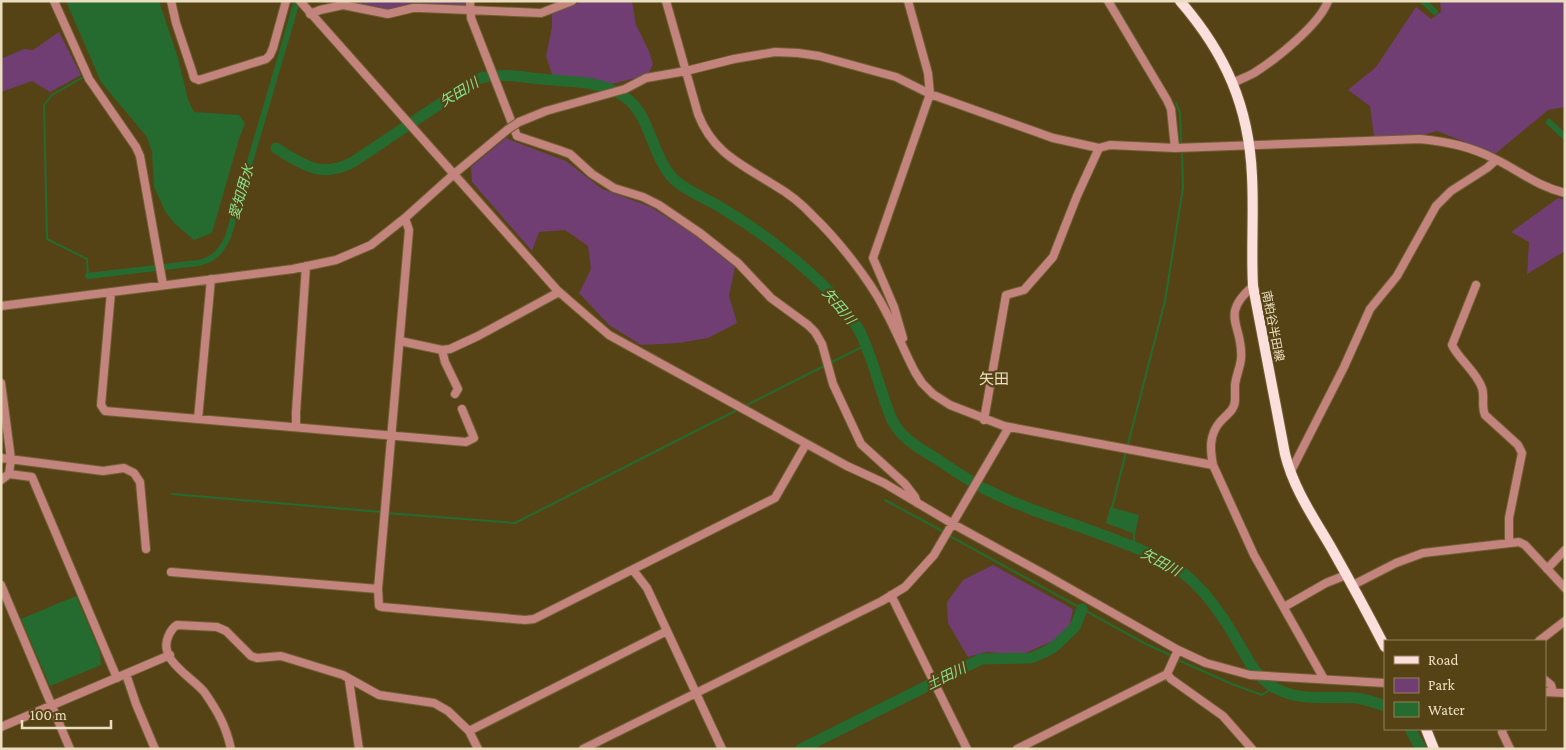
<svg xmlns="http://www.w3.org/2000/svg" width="1566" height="750" viewBox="0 0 1566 750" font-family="'Crimson Pro','Noto Sans JP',serif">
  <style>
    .green { fill: #703e72 }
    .water { fill: #256b2f }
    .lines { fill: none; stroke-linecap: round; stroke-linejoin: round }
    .stream { stroke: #256b2f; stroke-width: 2 }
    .canal { stroke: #256b2f; stroke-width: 6 }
    .river { stroke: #256b2f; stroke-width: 11 }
    .minor-casing { stroke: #715f34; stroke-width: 10 }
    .major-casing { stroke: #715f34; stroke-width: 12 }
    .minor { stroke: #c3847d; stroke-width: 8 }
    .major { stroke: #fadfdc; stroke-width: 10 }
    .minor-bridge-casing { stroke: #715f34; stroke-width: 10; stroke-linecap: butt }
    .minor-bridge { stroke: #c3847d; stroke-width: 8 }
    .labels { text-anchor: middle; stroke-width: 4.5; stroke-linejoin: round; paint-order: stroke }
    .street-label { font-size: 12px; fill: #ebddc0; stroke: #564315 }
    .water-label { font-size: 14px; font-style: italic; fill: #87e38e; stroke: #564315 }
    .quarter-label { font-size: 15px; fill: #ebddc0; stroke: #564315 }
  </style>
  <rect width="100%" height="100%" fill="#564315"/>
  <path class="green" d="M347,1H467V6L416,3L384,10Z
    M583,1H632L636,25L649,51L653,64L648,75L608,85L584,79L553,77L546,56L552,27V13Z
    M1440,1H1565V107L1548,110L1495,154L1437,131L1410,139L1374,136L1370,106L1348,90L1376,67L1416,7L1431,19L1441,12Z
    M59,32L81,75L50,92L32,81L1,92V55L3,58L24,49L33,50Z
    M506,138L513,141L566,161L602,189L651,207L693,234L735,267L729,296L737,323L708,338L679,343L641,345L609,325L579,293L591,269L588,246L565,230L539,232L532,251L472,182L471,167Z
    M1558,198L1565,200V251L1527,274L1529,242L1511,232Z
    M993,565L1073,609L1069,628L1053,641L1021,655L987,652L968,657L948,623L947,602L963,580Z"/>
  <path class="water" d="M66,1H159L178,58L188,100L194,112L239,115L245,123L239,139L212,233L194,240L174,223L165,211L154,187L152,152L147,137L101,82Z
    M1110,507L1139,515L1135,534L1106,523Z
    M76,596L100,652L101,665L50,686L21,619Z"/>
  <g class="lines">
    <path class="stream" d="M1113,1L1167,93
      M85,76L52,95L44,105L47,239L87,259L88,276
      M1176,103L1180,113L1181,141
      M830,363L866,345
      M745,406L826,365
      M1127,448L1165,301L1183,188L1182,154
      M172,494L382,512
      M885,500L944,532
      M1112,508L1126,452
      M386,513L515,523L739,409
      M948,535L1144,643L1172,656
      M1134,548V532
      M1176,659L1232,684L1262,695L1274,687
      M123,680L130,697"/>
    <path class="canal" d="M1423,1L1435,12
      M1549,122L1565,137
      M88,276L198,263C213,260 221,252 228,237L297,1"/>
    <path class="river" d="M276,148C303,165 322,179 353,162L477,79C499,72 519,77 542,79C568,82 592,80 617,92C650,108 649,149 670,175C682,190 709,199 725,210C768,236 826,280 854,322C868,342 877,380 886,404C890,416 894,427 903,435C913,445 925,452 937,459C953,470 969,481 987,490C1017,505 1049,516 1081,527C1112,539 1157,553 1183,573C1205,590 1221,614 1235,637C1246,656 1255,677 1275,688C1300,702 1329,696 1356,698C1366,699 1376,703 1385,706
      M1410,729L1421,749
      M801,749L981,659L1031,658L1047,651L1055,646L1075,627L1082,609"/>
    <defs>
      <path id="minor" d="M54,1L89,79L136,147L140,156L163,285
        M171,1L176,23L192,71L194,78L199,80L266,59L270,55L273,48L286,1
        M300,1L557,290L573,304L609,335L847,466L884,483L953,524L1044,574L1178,650L1206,663L1250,675L1385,683
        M470,1L471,18L517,136L559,150L570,154L592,174L614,188L643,197L659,205L700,233L738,263L771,298L808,325L815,332L822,344L833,384L861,444L905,484L915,497L917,503
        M666,1L698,114C713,153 741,164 774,185C788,193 802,204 813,216C838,240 869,279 885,310C896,330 904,351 915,372L922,383L933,394L950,405L1004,426L1213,465
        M1108,1L1167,100L1171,109L1175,148
        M310,14L320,10L343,5L388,14L413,8H421L541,13L572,1
        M1233,83C1240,79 1247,77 1254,73C1275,60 1320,24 1328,1
        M519,122L546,111L625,89L646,78L686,71L734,59L775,52L798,53L819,56L896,77L930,94L1053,138L1099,148L1110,145L1175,148L1420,139C1448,142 1469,146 1495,159C1520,171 1536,186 1565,193
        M405,218L409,230L385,509L378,589L379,606L382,607L525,620L534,619L775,498L806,444
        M1476,285L1452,345C1460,361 1476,371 1482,388C1485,397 1481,406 1485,415L1518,445L1522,453L1509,518V542
        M1253,286C1218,316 1244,325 1241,359C1240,368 1236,376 1235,385C1235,390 1235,395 1235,400C1235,410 1226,415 1220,422C1209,435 1210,449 1213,465L1254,555L1324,679
        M111,292L101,405L105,411L466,442L474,438L462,409
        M1,306L293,269L336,260L371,245L405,218L454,174L507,130
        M903,338L894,307L873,258L930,94L928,73L908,1
        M400,341L442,350L450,349L478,336L559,292
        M442,350L445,362L458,389L455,394
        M1,383L11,459L9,474L1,480
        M198,419L211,279
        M984,420L1006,295L1024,290L1053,257L1077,196L1099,148
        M296,427V412L306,266
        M1,458L103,471L124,468L134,473L140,482L146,549
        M1290,473L1344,367L1370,309L1397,276L1436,206L1451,191L1487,168L1496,160
        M9,474L32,477L117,678
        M1547,569L1565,550
        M633,570L647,588L722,749
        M171,572L378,589
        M1,585L70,749
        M1353,585L1396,563L1423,553L1519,542L1525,545L1565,588
        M891,595L967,749
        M1284,607L1326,583L1346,575
        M1539,641L1565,621
        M126,674L136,704L155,749
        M1167,674L1171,679L1223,716L1252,749
        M349,680L359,749
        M1545,680L1551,685L1553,692
        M1545,692L1565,693
        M1,727L170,655
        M1503,729L1502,732L1510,749
        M469,731L667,631
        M231,749C226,726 218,712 205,693C194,678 158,661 168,637C170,632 172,628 177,625L217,627L226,631L251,656L257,658L281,656L343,675L379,695L434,703L448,711L469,731L478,749
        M583,749L882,601L905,587L934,555L1009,427
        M1017,749L1167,674L1178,650"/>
      <path id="major" d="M1180,1C1226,54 1249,107 1252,176C1254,213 1251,250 1253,286L1285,454C1294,490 1314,518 1332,549C1350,581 1368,614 1385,647
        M1426,729L1434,749"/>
    </defs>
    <use href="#minor" class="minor-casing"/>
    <use href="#major" class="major-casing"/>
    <use href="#minor" class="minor"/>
    <use href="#major" class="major"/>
    <defs>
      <path id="minor-bridge" d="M507,130L519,122"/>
    </defs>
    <use href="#minor-bridge" class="minor-bridge-casing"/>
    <use href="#minor-bridge" class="minor-bridge"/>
  </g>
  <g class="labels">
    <g class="street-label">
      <text transform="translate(1273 326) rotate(79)" y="4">南粕谷半田線</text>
    </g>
    <g class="water-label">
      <text transform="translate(459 92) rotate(-31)" y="5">矢田川</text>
      <text transform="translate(241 192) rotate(-74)" y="5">愛知用水</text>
      <text transform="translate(839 306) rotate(50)" y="5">矢田川</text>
      <text transform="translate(1161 562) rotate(28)" y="5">矢田川</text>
      <text transform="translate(946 676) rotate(-26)" y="5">土田川</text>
    </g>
    <g class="quarter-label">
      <text x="994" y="384">矢田</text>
    </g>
  </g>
  <rect width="1566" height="750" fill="none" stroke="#ebddc0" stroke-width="5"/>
  <rect x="1384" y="640" width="162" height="90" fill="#564315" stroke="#928159"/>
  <rect x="1394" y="656" width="25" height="8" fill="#fadfdc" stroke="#928159"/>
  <text x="1428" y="665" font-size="15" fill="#ebddc0">Road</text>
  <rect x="1394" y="678" width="25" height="15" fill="#703e72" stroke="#928159"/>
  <text x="1428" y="690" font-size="15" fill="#ebddc0">Park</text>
  <rect x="1394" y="702" width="25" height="15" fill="#256b2f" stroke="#928159"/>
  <text x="1428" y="715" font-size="15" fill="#ebddc0">Water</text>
  <path d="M22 720v8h89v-8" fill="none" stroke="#ebddc0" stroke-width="2.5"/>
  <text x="30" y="720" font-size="15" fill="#ebddc0" stroke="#564315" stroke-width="4" paint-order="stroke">100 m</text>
</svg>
